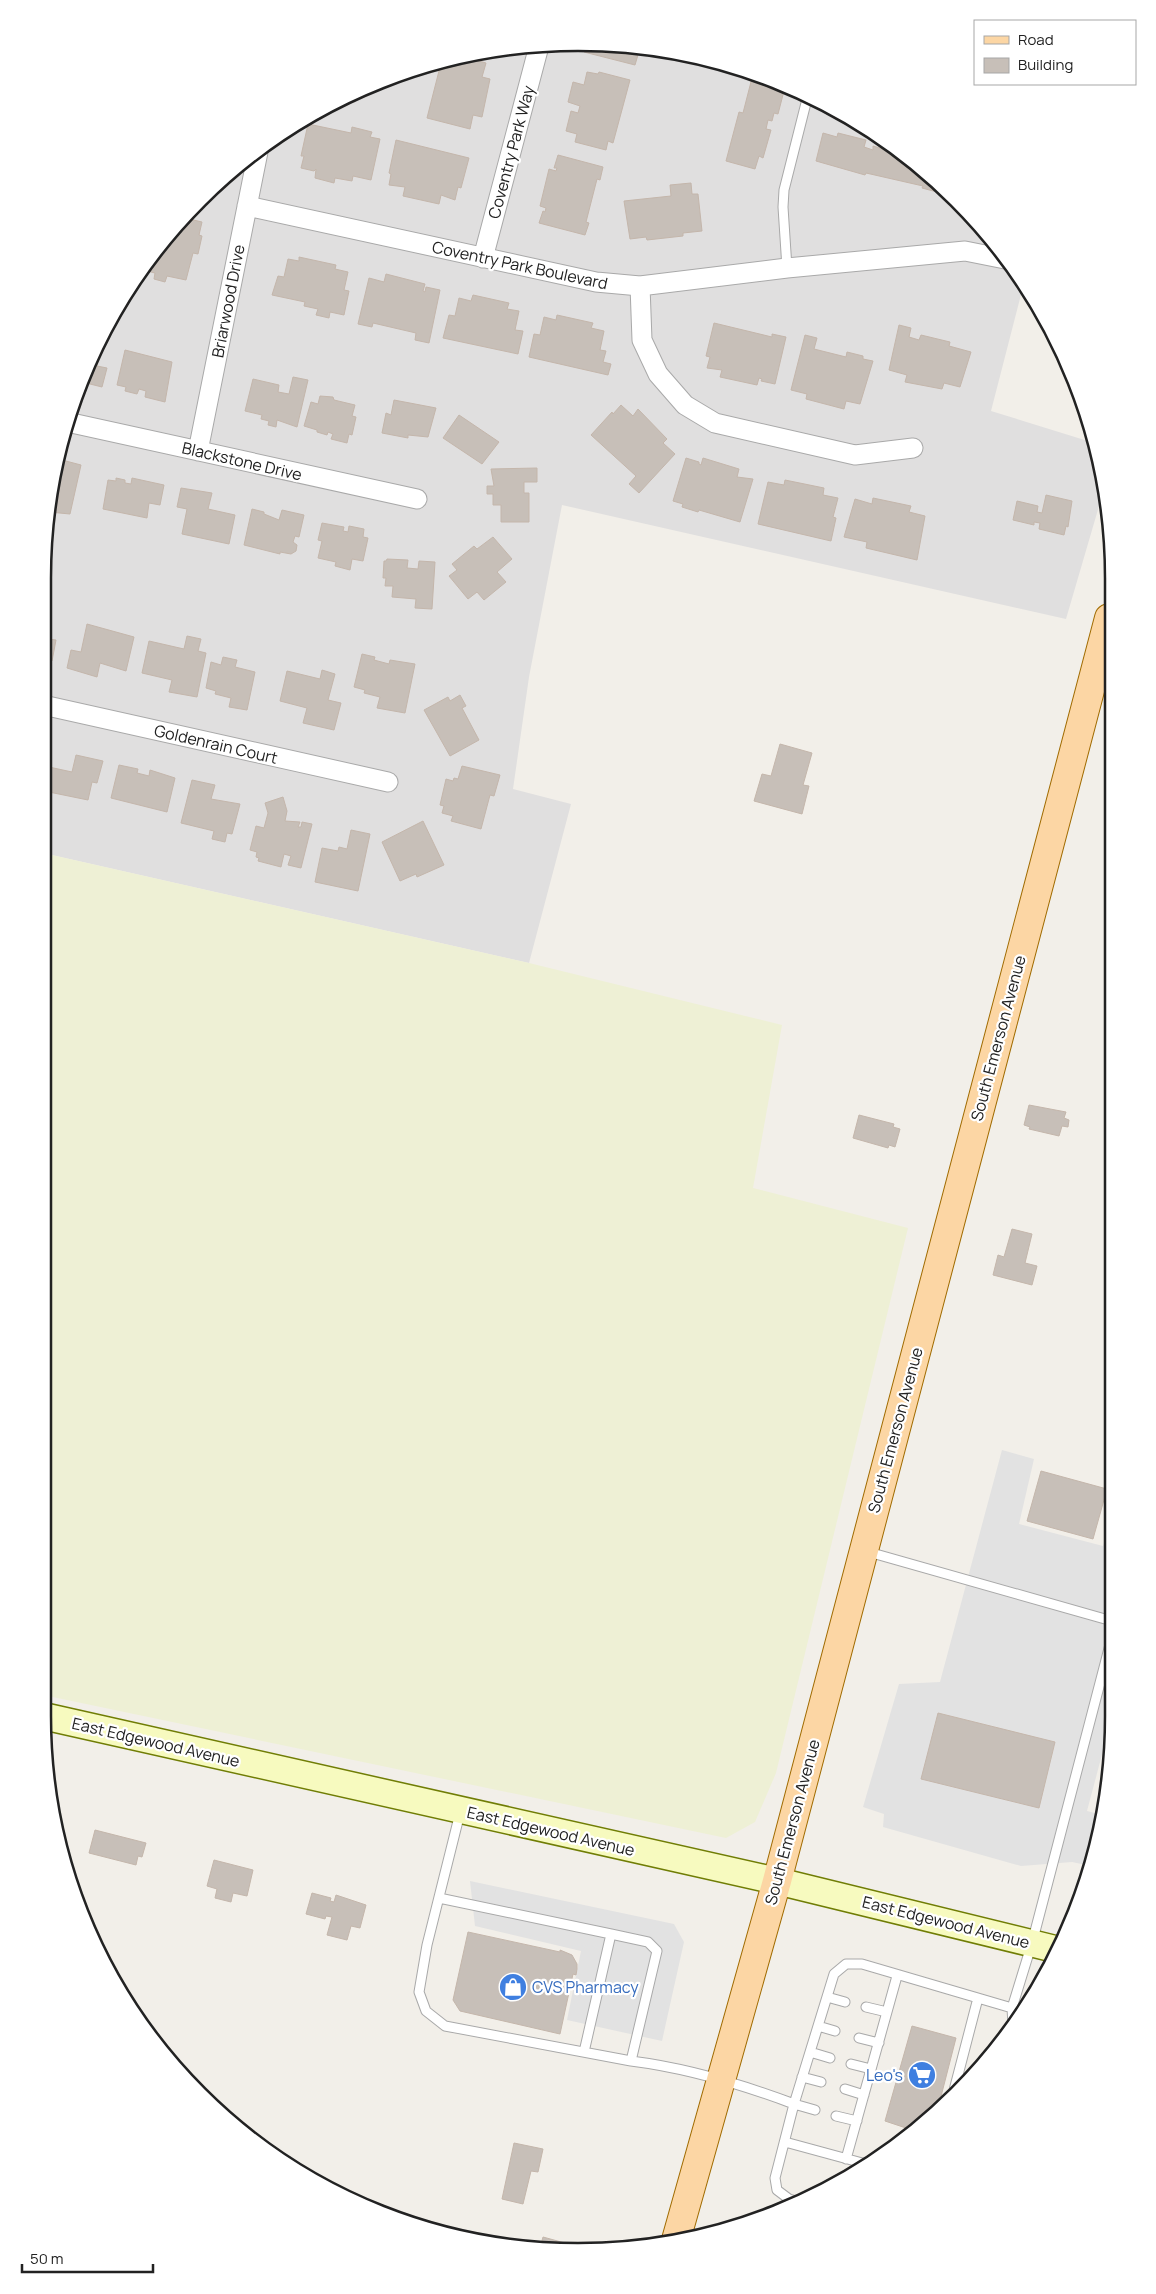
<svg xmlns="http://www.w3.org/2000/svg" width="1156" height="2294" viewBox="0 0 1156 2294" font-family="Manrope,sans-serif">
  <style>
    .residential { fill: #e0dfdf }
    .farmland { fill: #eef0d5 }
    .parking { fill: #e2e2e2; fill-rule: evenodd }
    .building { fill: #c7bfb8; stroke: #c4b6ab }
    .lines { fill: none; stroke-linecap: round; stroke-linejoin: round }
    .lane-casing { stroke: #a9a9a9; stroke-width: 11 }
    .street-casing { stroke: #a9a9a9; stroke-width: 21 }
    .secondary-casing { stroke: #707d05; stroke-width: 29 }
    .primary-casing { stroke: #a06b00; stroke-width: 30 }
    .lane { stroke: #fff; stroke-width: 9 }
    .street { stroke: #fff; stroke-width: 19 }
    .secondary { stroke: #f7fabf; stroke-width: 26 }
    .primary { stroke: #fcd6a4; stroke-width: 28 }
    .labels { text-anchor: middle; stroke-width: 4.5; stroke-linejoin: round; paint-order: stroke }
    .street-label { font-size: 16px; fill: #222; stroke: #fff }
    .shop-label { font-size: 16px; fill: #366cbe; stroke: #fff; text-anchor: start }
    .rim { fill: none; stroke: #222; stroke-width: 2.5 }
  </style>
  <rect width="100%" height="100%" fill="#f2efe9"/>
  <path class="residential" d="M613,44L716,61L815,98L931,175L1023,280L1024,283L991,411L1091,442L1104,489L1066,619L562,505L529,677L513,789L571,804L529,963L43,853L44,543L61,440L98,341L153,252L225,176L310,114L406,71L508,47Z"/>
  <path class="farmland" d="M43,853L529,963L782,1025L753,1188L908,1228L776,1773L755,1822L726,1838L43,1695Z"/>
  <path class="parking" d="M1002,1450L1034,1459L1019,1524L1103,1546L1112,1513V1717L1087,1811L1102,1815L1095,1854L1091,1866L1072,1862L1021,1866L883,1827L884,1814L863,1807L899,1684L940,1682ZM938,1713L1055,1742L1039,1807L922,1779Z
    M470,1881L674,1924L684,1942L662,2041L567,2020L581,1951L475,1926Z"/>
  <path class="building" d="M613,44L640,48L635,65L584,52L586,45Z
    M472,56L476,57V60L486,63L482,77L490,79L482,117L473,115L470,129L427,118L441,63Z
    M587,72L598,74L599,72L630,80L613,143L608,141L606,150L575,142L577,134L566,131L571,111L578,113L580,106L568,102L573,82L584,85Z
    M753,74L785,87L778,114L774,113L772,121L768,120L766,129L771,130L763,158L759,156L755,169L726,161L739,112L743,113Z
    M358,93L355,102L344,99Z
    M308,124L351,133L352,127L372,132L370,137L380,139L371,180L353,176L352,181L335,178L334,183L315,178L316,169L314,171L301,168L304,156H301Z
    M823,133L837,137L838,133L866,140L864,147L873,150V146L883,149L884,144L931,175L948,195L922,188L923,186L866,173L865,175L816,161Z
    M396,140L469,158L461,188L458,187L455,200L441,195L439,204L403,196L405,187L389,185L391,174L389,173Z
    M558,155L603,167L600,180L597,179L586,222L589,223L585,235L539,223L543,211L545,212L546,208L540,206L549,169L556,171L557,168H554Z
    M691,183L692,194H698L702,231L683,233V236L647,240L646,237L630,239L624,201L671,196L670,185Z
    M185,218L202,222L199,235L202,236L198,254L193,253L186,280L167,276L165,282L154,279L155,273L147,271L151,255Z
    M299,257L336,265L335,269L348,272L344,290L349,291L344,315L330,312L329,318L316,315L318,309L304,306L305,302L272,295L278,276L284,277L288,259L299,261Z
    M386,274L425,284L423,291L425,292L426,287L440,290L429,343L415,340L416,333L373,323L372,327L358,324L369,278L384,282Z
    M473,295L509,303L507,309L519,311L515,330L523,331L518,354L443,338L449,315L455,316L459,298L471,301Z
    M557,315L593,323L591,328L604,331L600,350L606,351L603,362L611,364L608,375L529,357L534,334L540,335L544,317L556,320Z
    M714,323L772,337V334L786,337L775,384L761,381L762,379L759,378L757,385L720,377L722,370L707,368L710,357L706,356Z
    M899,325L911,328L909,337L919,340L921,335L950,342L949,346L971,352L960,387L944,383L942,389L905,382L907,375L889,370Z
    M805,335L817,338L814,349L846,357L847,352L863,356V359L873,361L860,404L846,401L844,409L806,399L807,394L791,390Z
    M98,341L103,342L97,366L107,368L102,387L82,382Z
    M125,350L172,362L165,402L145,397L146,391L139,389L137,394L125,391L126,387L117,385Z
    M293,377L308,380L297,427L277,420L276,427L268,425L269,421L261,419L262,415L245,411L253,379L279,385L278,392L289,394Z
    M320,396L333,397L334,400L355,405L352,416L356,417L352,435L349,434L347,443L331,439L333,434L328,432L327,435L317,432V430L304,426L311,402L318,404Z
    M394,400L436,408L428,437L408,435V438L382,433L386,413L391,415Z
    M621,405L633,416L638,409L667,439L663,443L675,454L639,493L629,484L636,476L591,435L612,412L613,414Z
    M459,415L499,442L482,464L443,438Z
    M686,458L699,462V464L701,465L703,458L739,469L737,477L753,479L740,522L699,510L698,512L682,507L683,504L673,501Z
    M62,460L81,465L70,514L49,512L56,470L60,471Z
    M537,468V482H524V493H529V522H501V505H493V494H487V486H494L491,469Z
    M116,478L125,480V483L131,484L132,478L164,485L160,505L149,503L147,518L103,509L108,480L116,481Z
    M785,480L824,488L823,495L838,498L833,517L836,518L831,541L758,524L768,482L784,485Z
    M181,488L212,493L208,509L235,515L229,544L182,534L187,509L177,507Z
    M1046,495L1072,501L1068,527L1066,526L1064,535L1039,529L1040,523L1034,522V525L1013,520L1017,501L1038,506L1037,512L1042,513Z
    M873,498L911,506L909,512L925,516L917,560L866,548L867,542L844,537L855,499L872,504Z
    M252,509L264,512V514L279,520L282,510L304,515L299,537L295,536L293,542L297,545L296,551L291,554L280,552V554L244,545Z
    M322,523L344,527L343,531L348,532L349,526L364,529L363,537L368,538L363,561L352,559L350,570L335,566L336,562L318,558L322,541L318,540Z
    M493,537L512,559L497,572L506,582L484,600L477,592L468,599L449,576L457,570L452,564L474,546L477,549Z
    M387,559L408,560L407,568L418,569L419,561L435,562L432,609L415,608L416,599L392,597L393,586H385L386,578H383L384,561H386Z
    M44,620L51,621L48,639L56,640L52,661L44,659Z
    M87,624L134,637L126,671L100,663L97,677L67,668L71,650L81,652Z
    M187,636L201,639L198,651L206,653L197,697L169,692L172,680L142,673L149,641L184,649Z
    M362,654L375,657L374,660L389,664L390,660L415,664L405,713L377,708L380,697L364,693L365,690L354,687Z
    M223,657L237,660L235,667L255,672L247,710L229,707L231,698L215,694L216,691L206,688L211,662L221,665Z
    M322,670L335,674L328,700L341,703L334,730L303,723L307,708L280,701L287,671L320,679Z
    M460,695L466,706L462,708L479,740L450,756L424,710L448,697L450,701Z
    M780,744L812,753L803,785L809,786L802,814L754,801L762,774L771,776Z
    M76,755L103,761L97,783L92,782L88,800L44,791L49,767L72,772Z
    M119,765L138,769L137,773L149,776L150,770L175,778L167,812L111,798Z
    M462,766L500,775L494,796L490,795L481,829L451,821L453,816L442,813L444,806L440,805L446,779L453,781L454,778L458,779Z
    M192,780L215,785L211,799L240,804L232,834L227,833L225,842L212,839L214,831L181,823Z
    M283,797L287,811L285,821L300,822L298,827H301L302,822L312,824L301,868L288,865L291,856L284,854L281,867L258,861L259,858L256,857L257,852L250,850L256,826L264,828L268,813L265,803Z
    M423,821L444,865L417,877L416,874L400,881L382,842Z
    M351,830L370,834L358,891L315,882L322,848L338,851L339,847L347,849Z
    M1029,1105L1066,1112L1064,1118L1069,1120L1068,1127L1062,1126L1059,1136L1029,1129L1030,1127L1024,1125Z
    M859,1115L894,1124L893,1127L900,1129L895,1147L889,1145L888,1148L853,1138Z
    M1012,1229L1032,1234L1025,1263L1037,1266L1032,1285L993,1275L998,1255L1004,1257Z
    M1041,1471L1107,1489L1093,1539L1027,1521Z
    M938,1713L1055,1742L1039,1808L921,1779Z
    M1109,1769L1103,1809L1099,1808Z
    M95,1830L146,1843L142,1857L138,1856L136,1865L89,1853Z
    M214,1860L253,1870L247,1896L233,1893L231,1902L215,1898L217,1889L207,1886Z
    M312,1893L331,1898L330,1901L334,1902L336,1895L366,1905L360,1928L351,1926L347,1940L327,1935L332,1917L326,1916L325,1919L306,1914Z
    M468,1932L560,1952V1950L572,1955L577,1964V1969L576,1975L573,1974L560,2034L460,2011L453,2000Z
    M912,2026L956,2038L937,2112L915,2131L885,2121Z
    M514,2143L543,2149L538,2172L531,2171L523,2204L502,2199Z
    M543,2237L583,2248V2251L540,2248Z"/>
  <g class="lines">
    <defs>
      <path id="lane" d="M808,98L820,101
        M787,268L783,207L784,190L808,95
        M865,1551L1112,1621
        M460,1813L427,1945L419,1992L426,2011L445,2026L631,2061
        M439,1898L611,1934
        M827,1997L845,2002
        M866,2007L887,2012
        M818,2026L835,2031
        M1013,2026L1012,2008L1032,1943L1112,1637
        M859,2038L879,2043
        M584,2052L611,1934L648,1942L657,1951L631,2061C687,2068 741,2084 794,2104L775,2178L777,2190L789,2199L800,2202
        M810,2052L830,2058
        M851,2064L871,2069
        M802,2077L821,2082
        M845,2089L864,2095
        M952,2098L978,1998
        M815,2110L794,2104L834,1974L846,1964H862L1012,2008
        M836,2116L857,2121
        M785,2142L866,2164
        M846,2159L897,1976"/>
      <path id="street" d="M247,206L596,282L640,286L787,268L965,251L1005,259
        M483,258L539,46
        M640,286L642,340L658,374L685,405L715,423L855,455L913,448
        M67,422L417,499
        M198,451L258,152
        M43,705L388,782"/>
      <path id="secondary" d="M43,1716L777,1881L1059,1950"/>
      <path id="primary" d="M676,2240L777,1881L1109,618"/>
    </defs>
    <use href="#lane" class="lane-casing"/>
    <use href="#street" class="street-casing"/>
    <use href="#secondary" class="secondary-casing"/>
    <use href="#primary" class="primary-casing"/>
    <use href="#lane" class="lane"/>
    <use href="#street" class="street"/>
    <use href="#secondary" class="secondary"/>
    <use href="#primary" class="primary"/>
  </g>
  <defs>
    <symbol id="shop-disc" viewBox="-11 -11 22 22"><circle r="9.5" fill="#3f7fe0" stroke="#fff"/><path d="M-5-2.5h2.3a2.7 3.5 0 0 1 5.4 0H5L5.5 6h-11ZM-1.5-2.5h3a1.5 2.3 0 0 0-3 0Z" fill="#fff"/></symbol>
    <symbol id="supermarket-disc" viewBox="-11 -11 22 22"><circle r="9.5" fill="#3f7fe0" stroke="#fff"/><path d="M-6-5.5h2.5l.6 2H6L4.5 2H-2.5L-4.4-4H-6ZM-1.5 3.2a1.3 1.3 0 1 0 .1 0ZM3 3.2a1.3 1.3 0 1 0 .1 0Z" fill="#fff"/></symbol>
  </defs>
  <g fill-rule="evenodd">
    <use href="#shop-disc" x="497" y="1971" width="32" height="32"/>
    <use href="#supermarket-disc" x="906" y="2059" width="32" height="32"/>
  </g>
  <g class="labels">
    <g class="street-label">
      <text transform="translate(511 152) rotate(-75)" y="6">Coventry Park Way</text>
      <text transform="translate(520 265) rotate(12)" y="6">Coventry Park Boulevard</text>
      <text transform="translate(228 301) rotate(-79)" y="6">Briarwood Drive</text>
      <text transform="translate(242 461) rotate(13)" y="6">Blackstone Drive</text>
      <text transform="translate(216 744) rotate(13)" y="6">Goldenrain Court</text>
      <text transform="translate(998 1038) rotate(-75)" y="6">South Emerson Avenue</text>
      <text transform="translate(895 1430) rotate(-75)" y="6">South Emerson Avenue</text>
      <text transform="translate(156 1742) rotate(13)" y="6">East Edgewood Avenue</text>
      <text transform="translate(792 1822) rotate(-75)" y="6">South Emerson Avenue</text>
      <text transform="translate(551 1831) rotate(13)" y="6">East Edgewood Avenue</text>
      <text transform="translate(946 1922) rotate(14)" y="6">East Edgewood Avenue</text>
    </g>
    <g class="shop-label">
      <text x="532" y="1993">CVS Pharmacy</text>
      <text x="903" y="2081" text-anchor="end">Leo's</text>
    </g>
  </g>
  <path d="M0 0H1156V2294H0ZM578 51H578A527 527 0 0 1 1105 578V1716A527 527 0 0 1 578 2243H578A527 527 0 0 1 51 1716V578A527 527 0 0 1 578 51Z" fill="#fff" fill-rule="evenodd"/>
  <path class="rim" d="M578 51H578A527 527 0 0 1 1105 578V1716A527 527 0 0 1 578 2243H578A527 527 0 0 1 51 1716V578A527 527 0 0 1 578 51Z"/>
  <rect x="974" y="20" width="162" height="65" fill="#ffffff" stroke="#a7a7a7"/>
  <rect x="984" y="36" width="25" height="8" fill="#fcd6a4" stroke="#a7a7a7"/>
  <text x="1018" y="45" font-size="15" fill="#222222">Road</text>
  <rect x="984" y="58" width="25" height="15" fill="#c7bfb8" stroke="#a7a7a7"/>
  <text x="1018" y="70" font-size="15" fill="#222222">Building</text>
  <path d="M22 2264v8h131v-8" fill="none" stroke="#222222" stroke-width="2.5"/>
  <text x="30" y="2264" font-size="15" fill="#222222" stroke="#ffffff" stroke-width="4" paint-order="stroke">50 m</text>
</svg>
